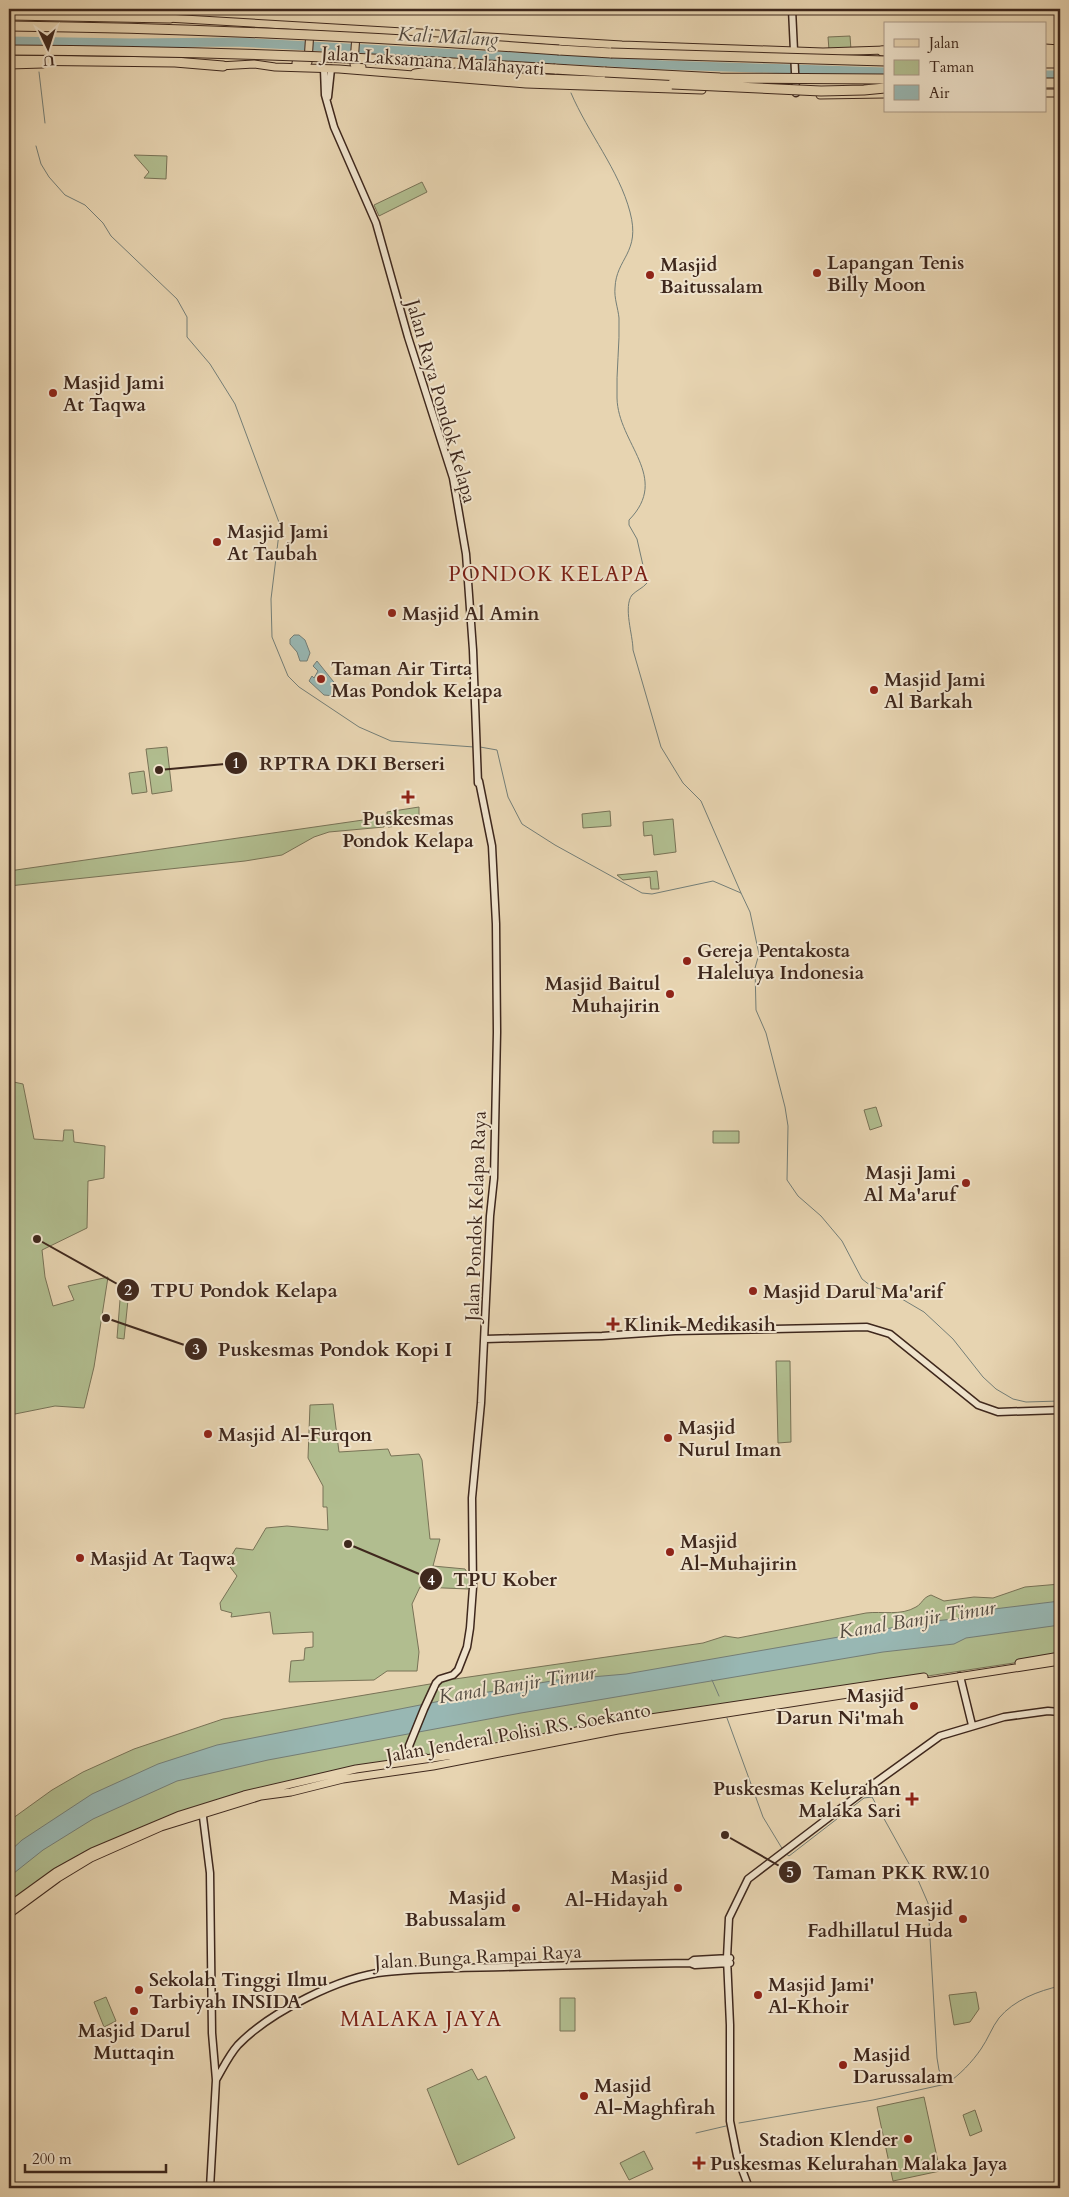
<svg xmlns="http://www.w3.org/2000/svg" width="1069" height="2197" viewBox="0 0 1069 2197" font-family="Cardo,serif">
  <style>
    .green { fill: #b1bd8f; stroke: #787256 }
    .water { fill: #98b7b3; stroke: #747e77 }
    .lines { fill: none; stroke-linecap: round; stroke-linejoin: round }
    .stream { stroke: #747e77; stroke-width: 1 }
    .river { stroke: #98b7b3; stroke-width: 9 }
    .secondary-casing { stroke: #3f281d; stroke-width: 9 }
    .primary-casing { stroke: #3f281d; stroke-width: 9 }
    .highway-casing { stroke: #3f281d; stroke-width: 11 }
    .secondary { stroke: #efe3cc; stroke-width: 6 }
    .primary { stroke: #e7d4b1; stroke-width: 7 }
    .highway { stroke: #e7d4b1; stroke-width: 9 }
    .highway-bridge-casing { stroke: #3f281d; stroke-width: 11; stroke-linecap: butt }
    .highway-bridge { stroke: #e7d4b1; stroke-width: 9 }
    .poi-dot { fill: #8f2418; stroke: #efe3cc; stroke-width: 2 }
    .labels { text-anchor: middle; stroke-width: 4; stroke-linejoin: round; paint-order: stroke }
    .street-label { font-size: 19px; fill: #3f281d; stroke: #efe3cc }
    .poi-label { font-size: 19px; font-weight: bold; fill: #3f281d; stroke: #efe3cc; text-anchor: start }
    .water-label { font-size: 20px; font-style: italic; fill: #554c42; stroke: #efe3cc }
    .quarter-label { font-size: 21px; letter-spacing: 1px; fill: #7a1f14; stroke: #efe3cc }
    .leader { fill: none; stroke: #3f281d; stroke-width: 2 }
    .callout-dot { fill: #3f281d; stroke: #efe3cc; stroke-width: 2 }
    .mark-label { font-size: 15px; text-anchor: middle; font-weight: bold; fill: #fff }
    .callout-label { font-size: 20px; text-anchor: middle; font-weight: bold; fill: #3f281d; stroke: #efe3cc; stroke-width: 4; stroke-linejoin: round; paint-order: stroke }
  </style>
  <rect width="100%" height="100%" fill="#e7d4b1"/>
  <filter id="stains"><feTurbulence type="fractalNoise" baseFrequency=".004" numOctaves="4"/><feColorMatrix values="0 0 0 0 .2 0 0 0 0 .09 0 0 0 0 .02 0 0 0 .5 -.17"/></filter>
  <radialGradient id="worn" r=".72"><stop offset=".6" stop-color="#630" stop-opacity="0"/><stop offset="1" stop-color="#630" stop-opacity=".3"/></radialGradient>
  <path class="green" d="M850,36L851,50H829L828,37Z
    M134,155L167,156L166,179L144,178L149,172Z
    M422,182L427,192L379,216L374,205Z
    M167,747L172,791L152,794L146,749Z
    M144,771L147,792L132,794L129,773Z
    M419,807V824L388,827L387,812Z
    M610,811L611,826L583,828L582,814Z
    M384,817V827L329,832L314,837L282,855L245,861L9,886V871Z
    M673,819L676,852L654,855L652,835L644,836L643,822Z
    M657,871L659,889H651L650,877L623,880L617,875Z
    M9,1081L23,1084L34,1139L63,1141L64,1130H73L74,1142L105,1146L104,1178L88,1181L87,1228L42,1250L45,1277L53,1306L74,1300L68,1286L108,1277L94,1367L84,1408L55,1406L10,1415L9,1412Z
    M876,1107L882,1126L870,1130L864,1110Z
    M713,1131H739V1143H713Z
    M120,1300H128L124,1339L117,1338Z
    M776,1361H790L791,1442L778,1443Z
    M333,1404L339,1452L388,1449L391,1456L419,1454L422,1460L430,1539H440L433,1566L465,1569L470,1577L468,1589L420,1587L412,1604L419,1652L417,1671H387L374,1680L289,1682L291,1661L304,1660L305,1648L313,1647V1632L273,1634L270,1612L231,1617L232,1613L221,1610L220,1603L237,1576L227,1563L236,1548L253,1550L266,1528L287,1526L328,1530L327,1507H323V1486L308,1458L310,1405Z
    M1060,1584V1656L617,1723L318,1778L124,1838L9,1914V1821L52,1790L83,1772L134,1749L223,1719L436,1683L445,1677L455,1679L703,1643L725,1636L738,1638L866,1613C882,1611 901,1616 916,1607C923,1603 922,1598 931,1595L944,1601L974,1597L993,1598L1025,1587Z
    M976,1992L979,2009L970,2022L954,2025L949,1995Z
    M106,1997L116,2021L104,2027L94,2002Z
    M560,1998H575V2031H560Z
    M472,2069L478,2080L486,2076L515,2138L458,2165L427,2089Z
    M924,2097L940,2171L893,2181L877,2107Z
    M975,2110L982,2131L970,2136L963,2115Z
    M644,2151L653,2169L629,2180L620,2163Z"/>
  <path class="water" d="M294,635H299L305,640L310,653L307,661H300L297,652L290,644V639Z
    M317,661L337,686L338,691L335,696L324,695L309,681L312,676L314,678L318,671L313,666Z
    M1060,1601V1625L966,1638L954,1644L883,1652L521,1713L268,1760L177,1781L93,1819L43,1850L9,1877V1852L22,1840L92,1794L158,1764L217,1745L471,1695L557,1680L626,1674L925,1622L963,1618L994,1609Z"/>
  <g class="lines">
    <path class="stream" d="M632,12L633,9
      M35,41V46
      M565,59L566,66
      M39,72L45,123
      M571,93C588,133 619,170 630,212C641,253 616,258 615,288C614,298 618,308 619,318C620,344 616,371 617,398C618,444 671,477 629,520V525L637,539L647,583C643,588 637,590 632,595C623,607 633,635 633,650L661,747L683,783L701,801L741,893
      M36,146L41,164L49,177L65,195L85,205L103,223L111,236L177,299L187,317V337L210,364L235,404L280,525L271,599L272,637L288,676L299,687L359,727L391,741L474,747
      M480,747L497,750L508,797L522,824L555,845L642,893L652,894L713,881L741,893L750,912L759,954L755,968L756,1010L766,1033L785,1107L788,1126L787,1180L798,1196L821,1216L842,1241L862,1279L871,1286L890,1292L924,1312L953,1339L983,1377L996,1389L1013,1399L1026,1402L1060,1401
      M712,1680L719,1696
      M727,1718L763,1817L783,1850
      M785,1853L789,1856L864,1798L872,1797L918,1880L928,1903L937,2058L939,2070L946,2084
      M739,2123L873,2100L946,2084C960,2075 972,2062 981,2049C988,2039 992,2027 999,2018C1014,2000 1038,1991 1060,1986
      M696,2133L726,2126"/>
    <path class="river" d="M9,41L131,43L236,42L664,65L885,72
      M1045,75H1060"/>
    <defs>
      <path id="secondary" d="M792,9L796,93
        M324,69L325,95L334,127L376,223L408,337L453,478L466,554L473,650L478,783
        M328,97L331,69
        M485,1339L602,1336L675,1331L867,1327L890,1334L978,1405L998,1412L1060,1410
        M960,1676L972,1725
        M412,1758L409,1746L424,1709L436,1683L440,1679L453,1675L458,1670L467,1647L470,1628L473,1587L472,1498L481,1403L490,1216L494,1178L497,1032L496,924L492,846L479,781
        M202,1809L210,1873L212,2033L216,2080L210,2188
        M690,1963L695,1965L730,1963
        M216,2080C223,2068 229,2055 238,2045C270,2012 341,1976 386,1972C425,1968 465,1968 504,1967C566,1965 628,1964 690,1963L694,1960L730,1958
        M749,2188L737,2156L730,2121V2025L727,1958L729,1918L748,1879L861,1793L940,1736L1004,1717L1048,1711L1060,1712"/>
      <path id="primary" d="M167,18L622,45L823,52L885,50
        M356,34L354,64L356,67H362
        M1045,48L1060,49
        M296,63L308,62L310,30
        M9,65L43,64
        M219,66L254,64L275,67L339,69L526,84L702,90
        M1045,93H1060
        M820,95L885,94
        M1019,1663L1060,1656
        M410,1753L426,1758
        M9,1906L56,1872L92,1852L180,1815L244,1795L356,1769L460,1754L617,1723L924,1677
        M9,1914L58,1878L91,1858L161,1827L261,1796L291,1792L343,1779L433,1766L618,1730L1060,1661"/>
      <path id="highway" d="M9,15L170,18
        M559,50L611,53
        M882,51H885
        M1045,54H1060
        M9,60L175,62L223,66
        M1045,63H1060
        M555,69L605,72
        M415,74L438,71L498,77L672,84
        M1045,83H1060"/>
    </defs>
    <use href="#secondary" class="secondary-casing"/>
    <use href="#primary" class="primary-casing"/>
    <use href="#highway" class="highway-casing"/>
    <use href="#secondary" class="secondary"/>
    <use href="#primary" class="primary"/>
    <use href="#highway" class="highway"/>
    <defs>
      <path id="highway-bridge" d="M9,26C193,28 376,37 559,50
        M9,50C191,51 373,57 555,69
        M611,53L885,61
        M605,72L720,78L885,79
        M672,84L821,91L864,90L885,88"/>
    </defs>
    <use href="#highway-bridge" class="highway-bridge-casing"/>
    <use href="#highway-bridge" class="highway-bridge"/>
  </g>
  <g class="poi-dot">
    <circle cx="817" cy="273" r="5"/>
    <circle cx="650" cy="275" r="5"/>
    <circle cx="53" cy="393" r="5"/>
    <circle cx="217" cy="542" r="5"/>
    <circle cx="392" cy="613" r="5"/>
    <circle cx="321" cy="679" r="5"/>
    <circle cx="874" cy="690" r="5"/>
    <path d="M405.5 789.5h5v5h5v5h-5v5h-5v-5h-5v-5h5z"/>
    <circle cx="687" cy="961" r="5"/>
    <circle cx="670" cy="994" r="5"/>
    <circle cx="966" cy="1183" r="5"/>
    <circle cx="753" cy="1291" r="5"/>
    <path d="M610.5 1316.5h5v5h5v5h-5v5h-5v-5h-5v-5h5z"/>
    <circle cx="208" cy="1434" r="5"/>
    <circle cx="668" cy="1438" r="5"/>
    <circle cx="670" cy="1552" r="5"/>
    <circle cx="80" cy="1558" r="5"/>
    <circle cx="914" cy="1706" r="5"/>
    <path d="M909.5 1791.5h5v5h5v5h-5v5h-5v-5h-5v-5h5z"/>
    <circle cx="678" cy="1888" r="5"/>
    <circle cx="516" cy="1908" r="5"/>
    <circle cx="963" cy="1919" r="5"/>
    <circle cx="139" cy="1990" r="5"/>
    <circle cx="758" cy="1995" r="5"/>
    <circle cx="134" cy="2011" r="5"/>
    <circle cx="843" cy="2065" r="5"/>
    <circle cx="584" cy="2096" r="5"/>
    <circle cx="908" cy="2139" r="5"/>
    <path d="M696.5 2155.5h5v5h5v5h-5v5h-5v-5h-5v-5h5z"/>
  </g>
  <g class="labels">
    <g class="street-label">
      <text transform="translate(433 60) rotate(4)" y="7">Jalan Laksamana Malahayati</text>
      <text transform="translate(442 401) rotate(74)" y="7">Jalan Raya Pondok Kelapa</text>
      <text transform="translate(475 1216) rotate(-88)" y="7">Jalan Pondok Kelapa Raya</text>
      <text transform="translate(518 1732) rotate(-10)" y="7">Jalan Jenderal Polisi RS. Soekanto</text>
      <text transform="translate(478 1956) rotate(-3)" y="7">Jalan Bunga Rampai Raya</text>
    </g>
    <g class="poi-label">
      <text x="827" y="269">Lapangan Tenis<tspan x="827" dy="22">Billy Moon</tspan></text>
      <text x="660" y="271">Masjid<tspan x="660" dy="22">Baitussalam</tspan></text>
      <text x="63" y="389">Masjid Jami<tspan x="63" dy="22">At Taqwa</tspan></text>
      <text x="227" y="538">Masjid Jami<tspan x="227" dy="22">At Taubah</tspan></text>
      <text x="402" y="620">Masjid Al Amin</text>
      <text x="331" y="675">Taman Air Tirta<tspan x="331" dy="22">Mas Pondok Kelapa</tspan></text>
      <text x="884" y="686">Masjid Jami<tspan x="884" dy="22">Al Barkah</tspan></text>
      <text x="408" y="825" text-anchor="middle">Puskesmas<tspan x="408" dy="22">Pondok Kelapa</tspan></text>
      <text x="697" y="957">Gereja Pentakosta<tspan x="697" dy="22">Haleluya Indonesia</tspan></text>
      <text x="660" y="990" text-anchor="end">Masjid Baitul<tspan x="660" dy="22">Muhajirin</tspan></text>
      <text x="956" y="1179" text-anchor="end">Masji Jami<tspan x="956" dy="22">Al Ma'aruf</tspan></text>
      <text x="763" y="1298">Masjid Darul Ma'arif</text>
      <text x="624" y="1331">Klinik Medikasih</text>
      <text x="678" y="1434">Masjid<tspan x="678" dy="22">Nurul Iman</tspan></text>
      <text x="218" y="1441">Masjid Al-Furqon</text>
      <text x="680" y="1548">Masjid<tspan x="680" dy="22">Al-Muhajirin</tspan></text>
      <text x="90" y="1565">Masjid At Taqwa</text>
      <text x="904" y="1702" text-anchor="end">Masjid<tspan x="904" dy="22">Darun Ni'mah</tspan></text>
      <text x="901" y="1795" text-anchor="end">Puskesmas Kelurahan<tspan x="901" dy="22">Malaka Sari</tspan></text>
      <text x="668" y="1884" text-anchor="end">Masjid<tspan x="668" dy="22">Al-Hidayah</tspan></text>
      <text x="506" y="1904" text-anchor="end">Masjid<tspan x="506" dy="22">Babussalam</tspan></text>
      <text x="953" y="1915" text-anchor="end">Masjid<tspan x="953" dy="22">Fadhillatul Huda</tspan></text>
      <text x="149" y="1986">Sekolah Tinggi Ilmu<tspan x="149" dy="22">Tarbiyah INSIDA</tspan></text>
      <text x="768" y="1991">Masjid Jami'<tspan x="768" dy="22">Al-Khoir</tspan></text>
      <text x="134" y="2037" text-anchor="middle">Masjid Darul<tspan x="134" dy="22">Muttaqin</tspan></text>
      <text x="853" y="2061">Masjid<tspan x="853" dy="22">Darussalam</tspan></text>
      <text x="594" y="2092">Masjid<tspan x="594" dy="22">Al-Maghfirah</tspan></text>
      <text x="898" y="2146" text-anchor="end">Stadion Klender</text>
      <text x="710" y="2170">Puskesmas Kelurahan Malaka Jaya</text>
    </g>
    <g class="water-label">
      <text transform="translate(448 36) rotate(3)" y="7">Kali Malang</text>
      <text transform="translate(917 1619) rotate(-9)" y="7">Kanal Banjir Timur</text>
      <text transform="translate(517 1684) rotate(-9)" y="7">Kanal Banjir Timur</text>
    </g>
    <g class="quarter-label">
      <text x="549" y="581">PONDOK KELAPA</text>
      <text x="421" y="2026">MALAKA JAYA</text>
    </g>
  </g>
  <path class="leader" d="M159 770L236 763M37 1239L128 1290M106 1318L196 1349M348 1544L431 1579M725 1835L790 1872"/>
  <g class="callout-dot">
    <circle cx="159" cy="770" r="5"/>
    <circle cx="37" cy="1239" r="5"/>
    <circle cx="106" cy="1318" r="5"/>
    <circle cx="348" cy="1544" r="5"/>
    <circle cx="725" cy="1835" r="5"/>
    <circle cx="236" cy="763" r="12"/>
    <circle cx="128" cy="1290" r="12"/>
    <circle cx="196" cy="1349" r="12"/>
    <circle cx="431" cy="1579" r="12"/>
    <circle cx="790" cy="1872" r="12"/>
  </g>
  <g class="mark-label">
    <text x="236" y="768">1</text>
    <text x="128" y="1295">2</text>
    <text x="196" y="1354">3</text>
    <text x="431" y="1585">4</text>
    <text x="790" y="1877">5</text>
  </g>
  <g class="callout-label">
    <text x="352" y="770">RPTRA DKI Berseri</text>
    <text x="244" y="1297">TPU Pondok Kelapa</text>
    <text x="335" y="1356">Puskesmas Pondok Kopi I</text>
    <text x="505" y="1586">TPU Kober</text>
    <text x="901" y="1879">Taman PKK RW.10</text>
  </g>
  <rect width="1069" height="2197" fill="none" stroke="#e7d4b1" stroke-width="30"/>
  <rect x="10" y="10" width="1049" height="2177" fill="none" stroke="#3f281d" stroke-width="2.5"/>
  <rect x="15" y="15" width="1039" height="2167" fill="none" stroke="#3f281d"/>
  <rect x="884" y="22" width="162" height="90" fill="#efe3cc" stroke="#a99886"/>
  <rect x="894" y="39" width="25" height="8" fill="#e7d4b1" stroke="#a99886"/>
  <text x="929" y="48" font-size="15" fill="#3f281d">Jalan</text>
  <rect x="894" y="60" width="25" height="15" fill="#b1bd8f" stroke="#a99886"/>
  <text x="929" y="72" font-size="15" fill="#3f281d">Taman</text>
  <rect x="894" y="85" width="25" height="15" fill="#98b7b3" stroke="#a99886"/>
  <text x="929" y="98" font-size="15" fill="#3f281d">Air</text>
  <g transform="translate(48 48) rotate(176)" stroke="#efe3cc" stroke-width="4" paint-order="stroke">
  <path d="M0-4L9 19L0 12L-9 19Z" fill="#3f281d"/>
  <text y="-8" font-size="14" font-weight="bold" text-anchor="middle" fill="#3f281d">U</text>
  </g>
  <path d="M25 2164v8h141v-8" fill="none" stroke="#3f281d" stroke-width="2.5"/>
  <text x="32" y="2164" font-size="15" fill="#3f281d" stroke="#efe3cc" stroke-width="4" paint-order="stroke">200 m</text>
  <rect width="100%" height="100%" filter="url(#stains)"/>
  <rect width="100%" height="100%" fill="url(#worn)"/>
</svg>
